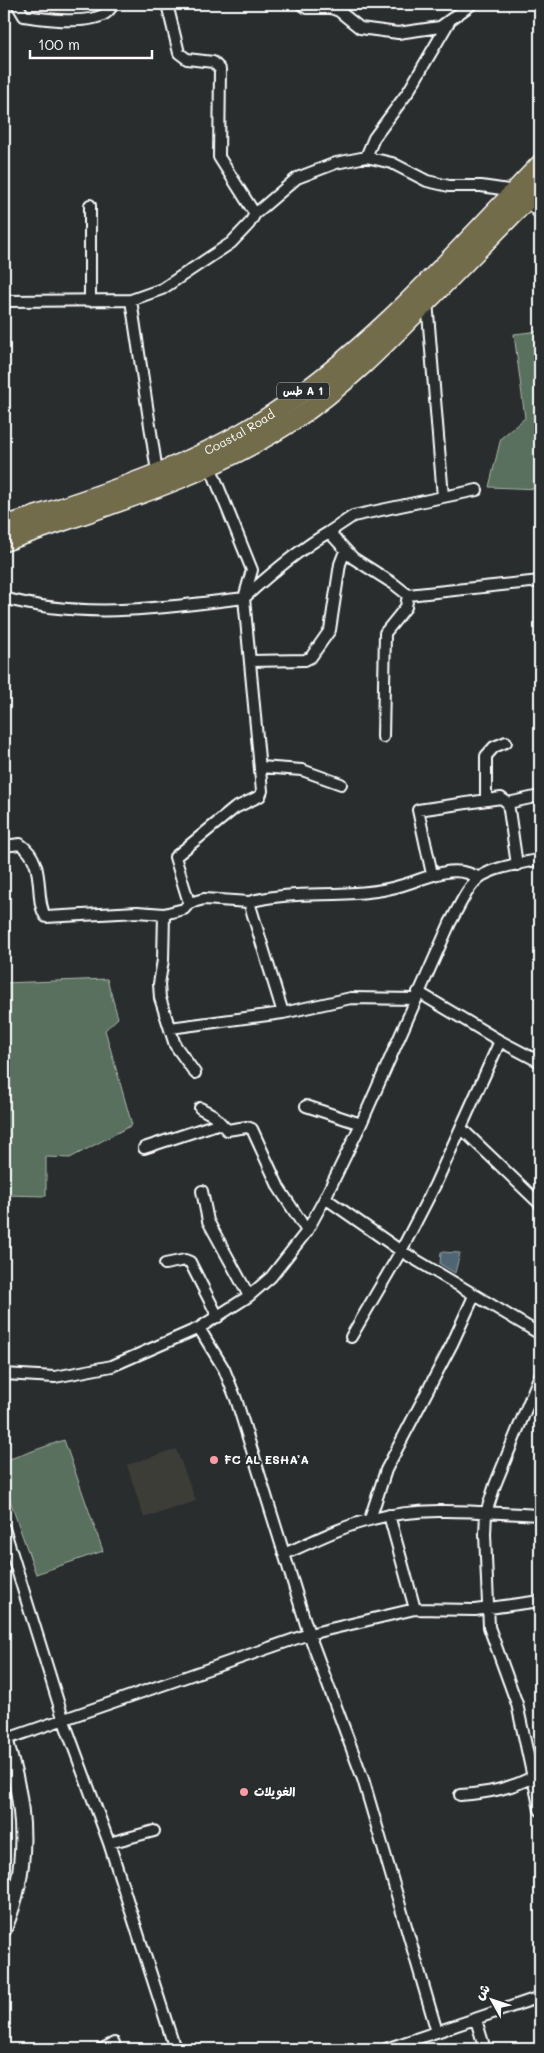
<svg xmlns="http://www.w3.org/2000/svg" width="544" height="2053" viewBox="0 0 544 2053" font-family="Mali,'Playpen Sans Arabic',sans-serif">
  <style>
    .built { fill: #3e3d39 }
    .green { fill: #58705d; stroke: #acb8ae }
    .water { fill: #4f6573; stroke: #95a3ab }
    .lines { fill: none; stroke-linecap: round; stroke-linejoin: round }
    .street-casing { stroke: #fff; stroke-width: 14 }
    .secondary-casing { stroke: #fff; stroke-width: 18 }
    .highway-casing { stroke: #fff; stroke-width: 21 }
    .street { stroke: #2a2d2e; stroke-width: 10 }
    .secondary { stroke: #2a2d2e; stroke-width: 14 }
    .highway { stroke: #726c4b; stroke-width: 18 }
    .poi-dot { fill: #ff9aa2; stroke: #2a2d2e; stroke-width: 2 }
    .labels { text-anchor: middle; stroke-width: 4; stroke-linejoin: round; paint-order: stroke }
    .shield { fill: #2a2d2e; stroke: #bfc0c0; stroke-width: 1 }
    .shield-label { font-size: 11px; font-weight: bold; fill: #fff }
    .street-label { font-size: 12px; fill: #fff; stroke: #2a2d2e }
    .poi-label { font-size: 12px; font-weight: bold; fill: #fff; stroke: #2a2d2e; text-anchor: start }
  </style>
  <rect width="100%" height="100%" fill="#2a2d2e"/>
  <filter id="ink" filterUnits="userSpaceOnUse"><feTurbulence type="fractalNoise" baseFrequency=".02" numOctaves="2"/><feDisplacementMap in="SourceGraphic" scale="10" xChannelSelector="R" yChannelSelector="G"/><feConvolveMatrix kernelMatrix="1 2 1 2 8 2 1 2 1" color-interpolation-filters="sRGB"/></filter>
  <g filter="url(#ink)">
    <path class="built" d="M176,1449L196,1501L144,1518L127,1465Z"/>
    <path class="green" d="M540,331V489L489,487L501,438L525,418L514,334Z
      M107,979L118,1018L105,1030L132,1125L70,1158L46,1157V1196L4,1195V983Z
      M64,1440L103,1551L36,1574L4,1484V1461Z"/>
    <path class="water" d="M441,1252L460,1253L455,1273L440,1264Z"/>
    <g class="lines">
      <defs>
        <path id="street" d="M17,4L24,16C43,19 90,25 106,13C109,11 112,6 114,4
          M167,4L179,53L187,59L213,62L220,69L219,157L255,214
          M301,4L307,8H331L339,11L360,28L398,33L440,27L472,4
          M366,157L374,138L408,92L449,22
          M538,193L534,208L540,214
          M90,205V301
          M131,300L157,472
          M6,301L131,300L162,289L231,243L249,224L255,214L297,178L336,163L366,157L392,163L427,181L449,186H481L515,191
          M427,301L443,497L477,490
          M210,466L252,570L244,598C271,573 297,551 329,532
          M408,595L540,581
          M4,598C83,620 163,608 244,598L262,791L260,796L235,808L175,857L189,903
          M250,661L305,660L311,657L330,630L340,564L345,551
          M383,737L385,633L406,607L408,595L394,584L353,558L329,532L353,516L443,497
          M260,767L302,770L341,784
          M486,800V756L494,747L506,742
          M508,803L535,797L540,799
          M4,846L20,844C48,863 33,899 46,917L137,912L164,914
          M432,874L418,810L501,798L508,803L517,865
          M418,992L500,1041L540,1062
          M415,999L351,998L283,1013L249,902C299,888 352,901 403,885C428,878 454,862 479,878
          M170,1028L283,1013
          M195,1073L175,1045L160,998L159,984L163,960L164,914L184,909L189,903L204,899L249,902
          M306,1106L361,1124
          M200,1108L213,1115L227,1130L247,1127L252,1129L279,1188L307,1231
          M461,1128L540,1204
          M144,1148L220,1123
          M202,1191L208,1221L249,1296
          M325,1198L401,1251L540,1334
          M165,1264L185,1260L190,1262L218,1317
          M199,1328L224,1369L236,1399L309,1634L363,1779L437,2032
          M351,1337L401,1251L435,1185L500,1041
          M4,1374L55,1377L112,1366L199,1328L249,1296L271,1277L307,1231L325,1198L361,1124L450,923C458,909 467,887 480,877C496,866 522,864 540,859
          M540,1375L495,1485L486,1513L485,1534L489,1627L517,1704L540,1810
          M389,1515L415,1609
          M370,1519L386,1470L452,1344L474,1296
          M4,1528L64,1721L109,1843L175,2049
          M284,1554C312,1542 342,1526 373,1519C426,1505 486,1513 540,1515
          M4,1740L309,1634L415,1609L475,1610L540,1601
          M460,1795C487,1793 509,1789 533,1777
          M109,1843L154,1831
          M476,2020L485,2049
          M102,2049L114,2043
          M386,2049L540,1997"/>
        <path id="secondary" d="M4,1732C7,1748 12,1764 16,1781C27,1831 24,1882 4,1929"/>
        <g id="highway">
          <path id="s1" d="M4,526C95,496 191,468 272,414C374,347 456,251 540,164"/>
          <path d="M4,542C102,507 204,479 293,421C342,389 385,345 426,303C464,264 502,226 540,187"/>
        </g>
      </defs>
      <use href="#street" class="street-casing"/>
      <use href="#secondary" class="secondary-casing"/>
      <use href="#highway" class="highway-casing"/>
      <use href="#street" class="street"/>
      <use href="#secondary" class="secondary"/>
      <use href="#highway" class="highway"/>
    </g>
  </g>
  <g class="poi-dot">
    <circle cx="214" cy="1460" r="5"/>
    <circle cx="244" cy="1792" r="5"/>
  </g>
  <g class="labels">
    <rect class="shield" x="277" y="382.5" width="52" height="17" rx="4"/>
    <g class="shield-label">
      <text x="303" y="395">طس A 1</text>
    </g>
    <g class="street-label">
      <text dy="4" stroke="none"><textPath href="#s1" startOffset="254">Coastal Road</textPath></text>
    </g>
    <g class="poi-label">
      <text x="224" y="1464">FC AL ESHA’A</text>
      <text x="254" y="1796">الغويلات</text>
    </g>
  </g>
  <rect width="544" height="2053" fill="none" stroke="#2a2d2e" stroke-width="20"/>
  <rect x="10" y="10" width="524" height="2033" fill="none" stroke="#fff" stroke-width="2" filter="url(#ink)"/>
  <g transform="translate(492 2000) rotate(310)" stroke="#2a2d2e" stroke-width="4" paint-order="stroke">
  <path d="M0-4L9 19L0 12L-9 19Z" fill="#ffffff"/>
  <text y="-8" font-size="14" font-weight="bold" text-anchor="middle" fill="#ffffff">ش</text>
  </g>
  <path d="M30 50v8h122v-8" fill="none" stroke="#ffffff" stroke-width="2.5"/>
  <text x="38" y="50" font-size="15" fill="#ffffff" stroke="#2a2d2e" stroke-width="4" paint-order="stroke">100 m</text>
</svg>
